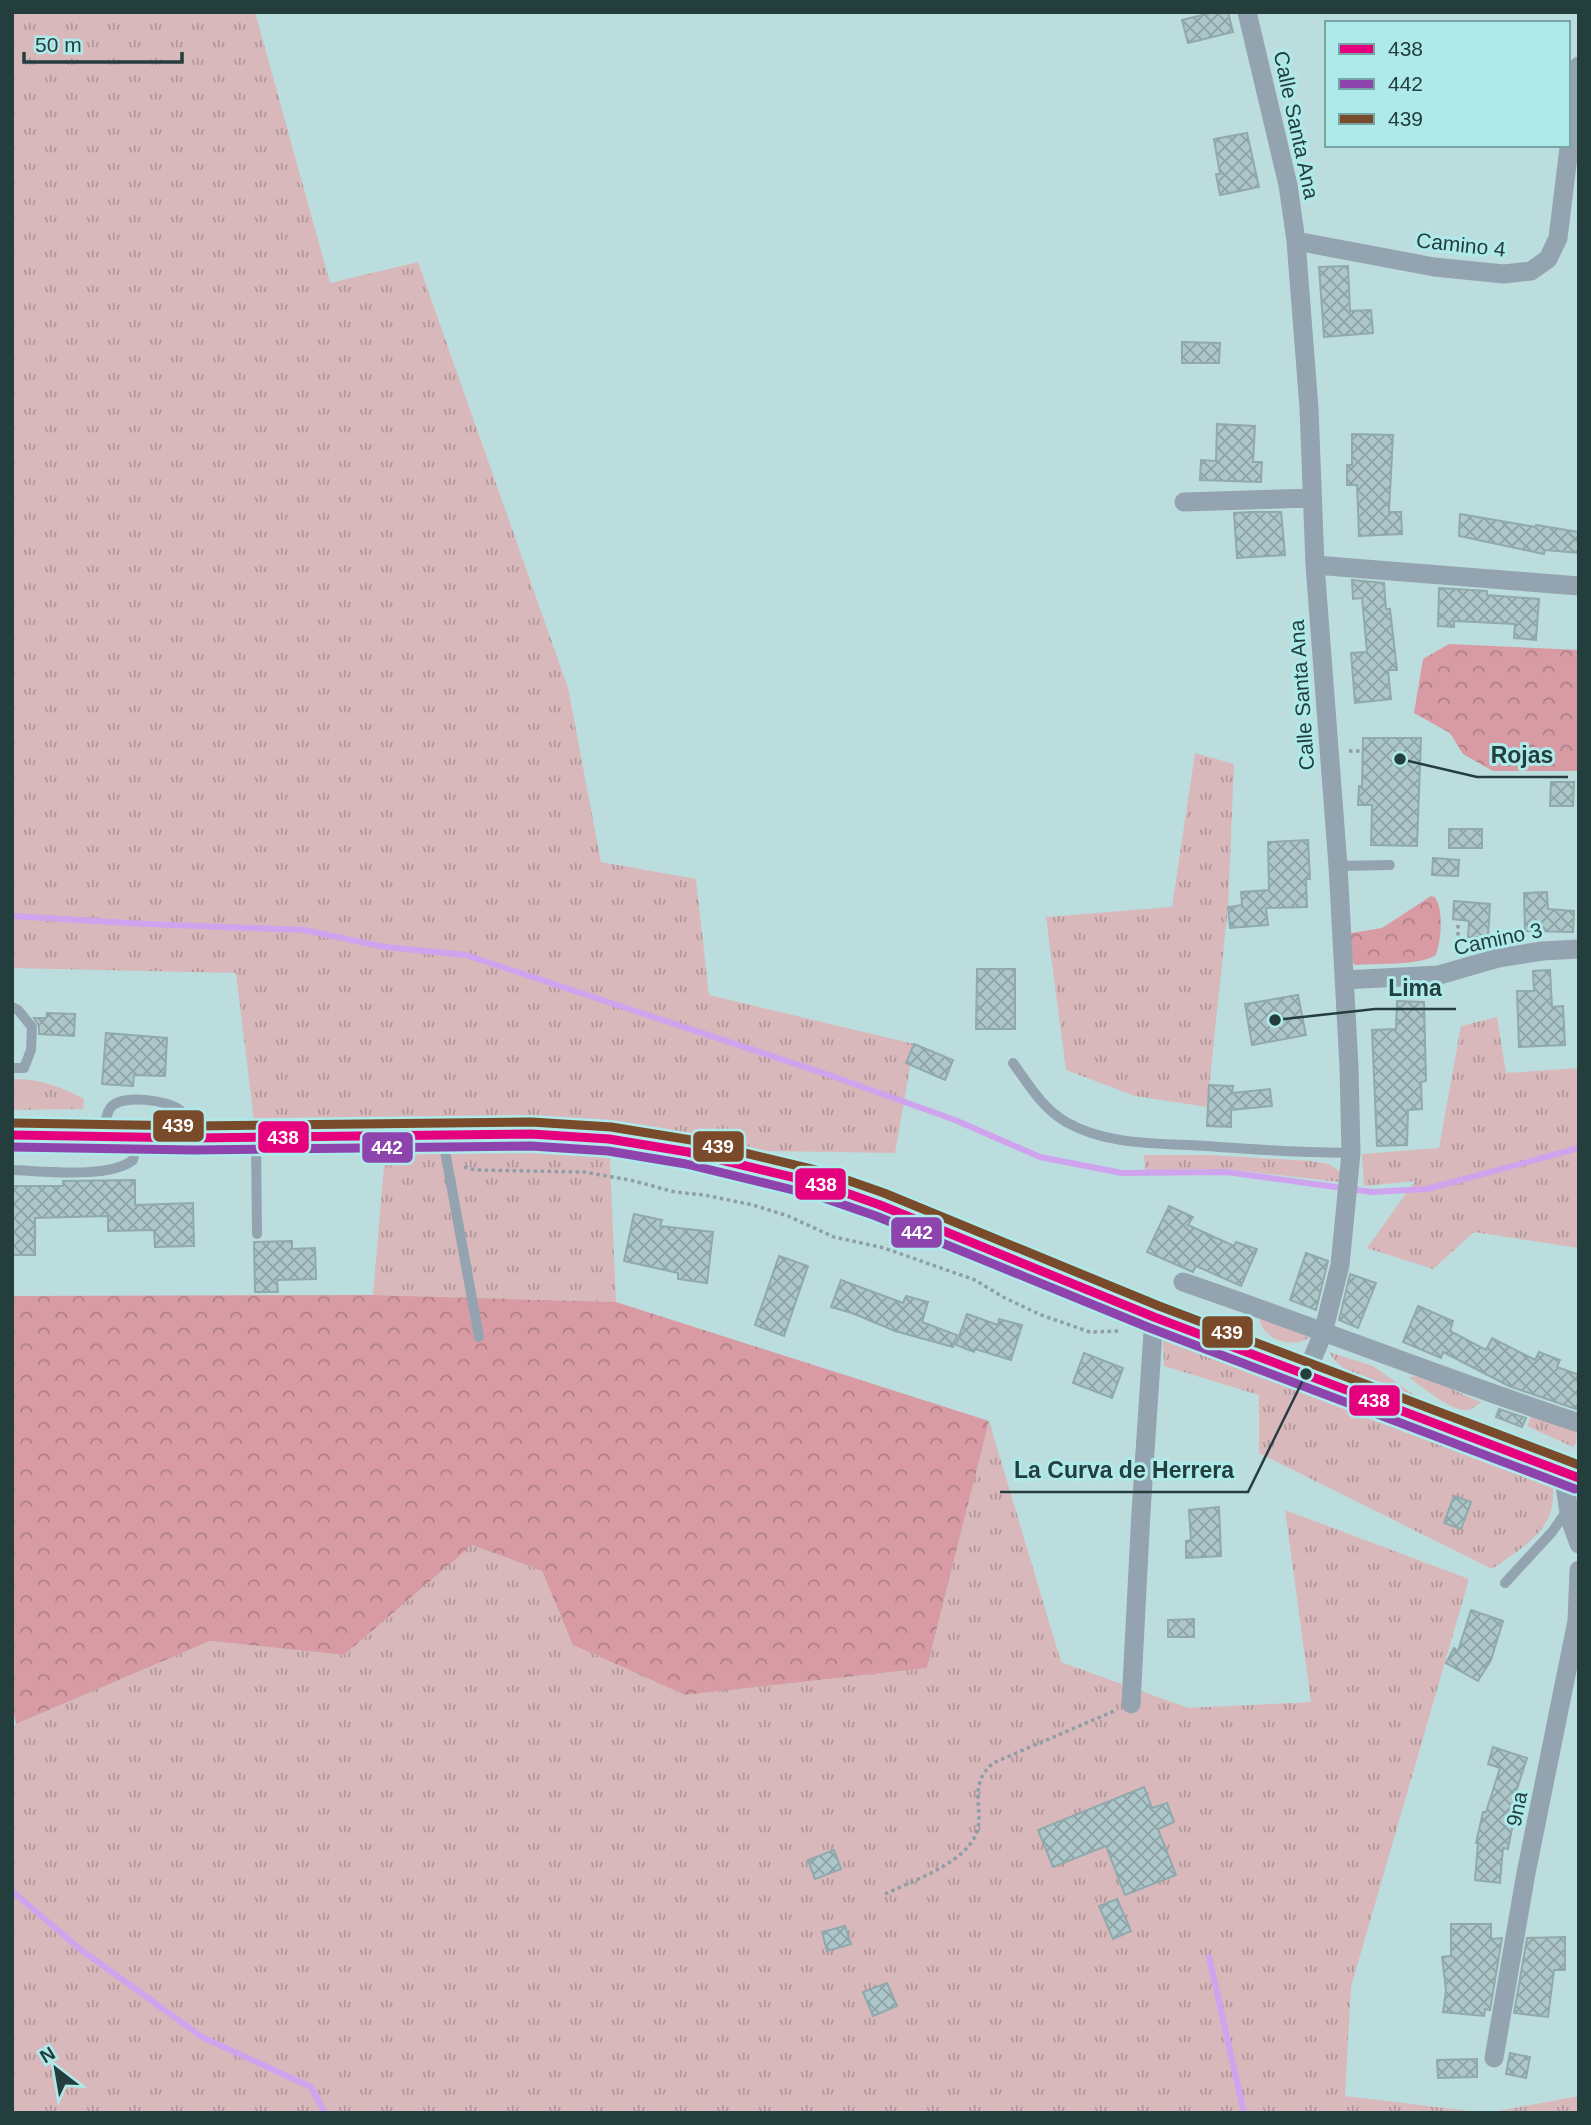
<svg xmlns="http://www.w3.org/2000/svg" width="1591" height="2125" viewBox="0 0 1591 2125" font-family="Helvetica,sans-serif">
  <style>
    .grass { fill: url(#grass-tufts) }
    .forest { fill: url(#forest-crowns) }
    .lines { fill: none; stroke-linecap: round; stroke-linejoin: round }
    .stream { stroke: #cfa3ee; stroke-width: 6 }
    .building { fill: url(#building-cross-hatch); stroke: #90a9ac; stroke-width: 2 }
    .path { stroke: #8e9ea7; stroke-width: 3.5; stroke-dasharray: 3.5 3.5; stroke-linecap: butt }
    .service { stroke: #94a3b0; stroke-width: 10 }
    .minor { stroke: #94a3b0; stroke-width: 19 }
    .trunk { stroke: #8aa0ac; stroke-width: 32 }
    .bus-1-casing { stroke: #aeeaea; stroke-width: 14 }
    .bus-2-casing { stroke: #aeeaea; stroke-width: 14 }
    .bus-3-casing { stroke: #aeeaea; stroke-width: 14 }
    .bus-1 { stroke: #e5007d; stroke-width: 9 }
    .bus-2 { stroke: #8e44ad; stroke-width: 9 }
    .bus-3 { stroke: #7a4b2a; stroke-width: 9 }
    .labels { text-anchor: middle; stroke-width: 6; stroke-linejoin: round; paint-order: stroke }
    .street-label { font-size: 21px; fill: #243d3d; stroke: #aeeaea }
    .leader { fill: none; stroke: #243d3d; stroke-width: 2.5 }
    .callout-dot { fill: #243d3d; stroke: #aeeaea; stroke-width: 2.5 }
    .callout-label { font-size: 23px; text-anchor: middle; font-weight: bold; fill: #243d3d; stroke: #aeeaea; stroke-width: 6; stroke-linejoin: round; paint-order: stroke }
    .line-badge { stroke: #aeeaea; stroke-width: 2.5 }
    .badge-label { font-size: 19px; text-anchor: middle; font-weight: bold; fill: #fff }
  </style>
  <defs>
    <pattern id="grass-tufts" width="24" height="20" patternUnits="userSpaceOnUse" patternTransform="scale(1.75)"><rect width="24" height="20" fill="#d9b8bb"/><path d="M3 7l-1-3M5 7V3M7 7l1-3M15 17l-1-3M17 17v-4M19 17l1-3" fill="none" stroke="#b09799"/></pattern>
    <pattern id="forest-crowns" width="20" height="18" patternUnits="userSpaceOnUse" patternTransform="scale(1.75)"><rect width="20" height="18" fill="#d89ba4"/><path d="M2 6a3 3 0 1 1 6 0M12 15a3 3 0 1 1 6 0" fill="none" stroke="#af8087"/></pattern>
    <pattern id="building-cross-hatch" width="8" height="8" patternUnits="userSpaceOnUse" patternTransform="scale(1.75)"><rect width="8" height="8" fill="#adc6c9"/><path d="M0 0l8 8M0 8l8-8" fill="none" stroke="#8da2a4"/></pattern>
  </defs>
  <rect width="100%" height="100%" fill="#bcdddd"/>
  <path class="grass" d="M12,12H255L330,283L418,262L568,688L601,862L696,879L709,995L914,1044L895,1153L766,1151L609,1139L616,1302L373,1295L386,1142L256,1137L236,973L12,968Z
    M1195,753L1234,764L1228,907L1207,1107L1135,1096L1066,1070L1046,917L1172,907Z
    M1497,1017L1506,1073L1579,1068V1248L1474,1232L1433,1269L1367,1248L1415,1181L1364,1186L1362,1154L1439,1148L1461,1026Z
    M12,1079C36,1078 63,1087 84,1099L83,1109L12,1110Z
    M1144,1155H1208L1311,1161L1329,1164L1341,1172L1340,1182L1227,1169L1145,1170Z
    M1260,1318L1310,1337C1295,1350 1260,1339 1260,1318Z
    M1166,1336L1552,1478C1560,1529 1528,1543 1492,1569L1259,1453V1395L1164,1366L1163,1342Z
    M1329,1352L1373,1366L1417,1397C1389,1387 1343,1379 1329,1352Z
    M1422,1376L1481,1402C1477,1405 1472,1410 1467,1410C1452,1412 1421,1386 1409,1377Z
    M1533,1412L1577,1428L1576,1444L1573,1447L1527,1426Z
    M989,1421L1061,1662L1188,1708L1311,1702L1285,1510L1469,1579L1351,1987L1345,2096L1487,2113L1579,2096V2113H12V1727L16,1724L210,1641L344,1655L472,1545L542,1571L573,1645L685,1695L927,1668Z"/>
  <path class="forest" d="M1449,644L1579,650V771H1493L1463,754L1450,733L1414,713L1423,659Z
    M1431,896L1435,897C1444,910 1441,940 1436,955C1419,966 1377,963 1355,965L1353,963L1348,937L1351,933L1382,928Z
    M373,1295L616,1302L989,1421L927,1668L685,1695L573,1645L542,1571L472,1545L344,1655L210,1641L16,1724L12,1705V1296Z"/>
  <g class="lines">
    <path class="stream" d="M12,916L146,924L304,930L385,947L466,955L832,1076L955,1120L1040,1157L1122,1173L1226,1172L1372,1192L1427,1189L1579,1148
      M12,1891L80,1949L202,2037L311,2087L325,2113
      M1209,1957L1244,2113"/>
  </g>
  <path class="building" d="M1214,12H1228L1233,32L1188,43L1182,20Z
    M1247,133L1259,187L1220,195L1216,174H1220L1214,139Z
    M1348,266L1350,311L1371,310L1373,333L1324,337L1319,267Z
    M1182,342L1220,343L1219,363H1182Z
    M1217,424L1255,426L1253,462H1262L1261,482L1200,480L1201,460L1216,461Z
    M1352,434L1393,435L1389,512H1401L1402,534L1359,536L1357,485H1347V465H1352Z
    M1252,512H1281L1285,555L1237,558L1234,513Z
    M1460,514L1536,527V525L1579,532V553L1545,550L1544,554L1459,536Z
    M1352,580L1384,583L1386,609H1390L1397,670H1388L1391,699L1355,703L1351,653L1367,652L1362,598L1353,599Z
    M1439,588L1487,591V595L1539,599L1536,640L1514,638L1515,624L1454,621V627L1438,626Z
    M1363,738H1421L1417,846L1371,845L1372,805H1358L1359,786H1362Z
    M1551,782H1574L1573,806H1550Z
    M1449,829H1482V848H1449Z
    M1308,840L1310,879H1306L1307,907L1266,908L1268,925L1230,928L1228,907L1242,905L1241,892L1269,890L1268,842Z
    M1433,858L1459,860L1458,876L1432,875Z
    M1547,892L1548,909L1574,911L1573,932L1525,931L1524,893Z
    M1454,901L1490,904L1488,937H1468L1469,921L1453,919Z
    M977,969H1015V1029H976Z
    M1550,970L1552,1007L1563,1006L1565,1045L1519,1047L1517,991H1534L1533,971Z
    M1298,995L1306,1035L1252,1045L1245,1004Z
    M1397,1001L1424,1002L1426,1081L1421,1082L1422,1109L1408,1110L1407,1145L1377,1146L1372,1030L1396,1029Z
    M47,1013L75,1014L74,1036L39,1034V1026L34,1018H46Z
    M106,1033L167,1038L165,1076L134,1075L133,1086L102,1084Z
    M914,1044L953,1060L945,1080L906,1063Z
    M1209,1085L1233,1086L1232,1093L1270,1089L1272,1106L1231,1110V1127L1207,1126Z
    M135,1180V1205L193,1203L194,1246L155,1247L154,1230L108,1231V1216L35,1218V1255H12V1186H63V1181Z
    M1169,1206L1193,1217L1188,1225L1234,1246L1236,1242L1257,1249L1241,1286L1196,1266L1193,1272L1147,1252Z
    M634,1214L662,1220L660,1226L713,1232L707,1283L678,1279V1273L624,1261Z
    M292,1241V1249L315,1248L316,1279L277,1280L278,1292H255L254,1242Z
    M1306,1253L1328,1261L1316,1310L1290,1300Z
    M779,1256L808,1266L784,1336L755,1325Z
    M1350,1274L1376,1283L1358,1328L1339,1320Z
    M841,1280L903,1303L906,1296L928,1302L922,1322L957,1335L953,1347L895,1331L852,1313L831,1307Z
    M1418,1306L1453,1321L1450,1331L1486,1350L1492,1338L1535,1360L1539,1352L1560,1360L1557,1367L1579,1375V1410L1509,1386L1443,1352L1441,1358L1403,1342Z
    M967,1314L998,1325L999,1319L1022,1325L1011,1360L975,1349L974,1352L956,1345Z
    M1084,1353L1123,1368L1112,1398L1073,1383Z
    M1499,1409L1526,1418L1522,1427L1496,1417Z
    M1454,1496L1471,1502L1461,1529L1444,1523Z
    M1219,1507L1221,1556L1186,1558V1541L1191,1540L1189,1510Z
    M1471,1610L1503,1621L1491,1660L1478,1681L1446,1663L1454,1648L1458,1651Z
    M1194,1619V1637H1168V1620Z
    M1493,1747L1527,1758L1508,1817L1514,1818L1508,1849L1503,1848L1500,1883L1475,1880L1478,1843H1476L1483,1812H1486L1500,1768L1488,1764Z
    M1144,1787L1152,1808L1167,1803L1174,1822L1158,1829L1176,1875L1125,1895L1106,1846L1053,1867L1038,1830Z
    M834,1850L841,1869L815,1879L808,1860Z
    M1117,1899L1131,1931L1113,1939L1099,1906Z
    M1451,1924H1491V1939L1502,1938L1490,2010L1485,2009L1484,2016L1443,2012L1446,1990L1442,1957L1451,1956Z
    M845,1926L851,1944L827,1951L822,1932Z
    M1565,1937V1970H1554L1548,2017L1514,2013L1527,1938Z
    M887,1983L897,2006L873,2016L863,1992Z
    M1510,2053L1530,2057L1526,2078L1506,2074Z
    M1477,2059V2077L1438,2078L1437,2060Z"/>
  <g class="lines">
    <path class="path" d="M1349,751H1363
      M1458,925V951
      M464,1167L475,1170L584,1172L630,1180L675,1192L704,1195L753,1205L788,1216L834,1237L884,1248L975,1280L1003,1297L1041,1315L1090,1332L1120,1331
      M885,1894C912,1881 957,1866 973,1840C989,1815 964,1788 993,1763L1114,1711"/>
    <path class="service" d="M1338,866L1390,865
      M12,1007L18,1010L32,1027L31,1050L24,1068H12
      M1013,1063C1029,1085 1042,1108 1066,1122C1108,1146 1160,1143 1207,1146C1255,1150 1302,1152 1351,1153
      M104,1134C105,1125 105,1115 111,1107C123,1094 168,1100 180,1110C188,1117 189,1125 192,1135
      M256,1140L257,1234
      M443,1140L479,1337
      M12,1170C44,1171 109,1179 133,1160L137,1141
      M1505,1583L1552,1532L1566,1512"/>
    <path class="minor" d="M1247,12L1288,185L1296,241L1309,408L1315,565L1338,866L1349,1067L1351,1153L1340,1265L1323,1333L1306,1374
      M1296,241L1434,267L1504,274L1531,271L1548,259L1558,238L1579,66
      M1184,502L1312,498
      M1315,565L1579,586
      M1344,980L1439,975L1498,958L1542,951L1579,949
      M1183,1282C1316,1327 1445,1379 1579,1423
      M1563,1472L1570,1519L1579,1544
      M1131,1704L1141,1512L1154,1317
      M1494,2058L1526,1873L1577,1621L1579,1570"/>
    <path class="trunk" d="M12,1135L193,1138L531,1134L609,1139L688,1152L821,1184L880,1205L1031,1265L1154,1317L1579,1478"/>
    <defs>
      <path id="bus-1" d="M12,1135L193,1138L531,1134L609,1139L688,1152L821,1184L880,1205L1154,1317L1579,1478"/>
      <path id="bus-2" d="M12,1147L193,1150L531,1146L608,1151L686,1164L818,1196L876,1216L1150,1328L1575,1489"/>
      <path id="bus-3" d="M12,1123L193,1126L531,1122L611,1127L691,1140L824,1172L884,1193L1159,1306L1579,1465"/>
    </defs>
    <use href="#bus-1" class="bus-1-casing"/>
    <use href="#bus-2" class="bus-2-casing"/>
    <use href="#bus-3" class="bus-3-casing"/>
    <use href="#bus-1" class="bus-1"/>
    <use href="#bus-2" class="bus-2"/>
    <use href="#bus-3" class="bus-3"/>
  </g>
  <g class="labels">
    <g class="street-label">
      <text transform="translate(1296 125) rotate(78)" y="7">Calle Santa Ana</text>
      <text transform="translate(1461 245) rotate(6)" y="7">Camino 4</text>
      <text transform="translate(1302 695) rotate(-94)" y="7">Calle Santa Ana</text>
      <text transform="translate(1498 939) rotate(-12)" y="7">Camino 3</text>
      <text transform="translate(1517 1809) rotate(-78)" y="7">9na</text>
    </g>
  </g>
  <path class="leader" d="M1400 759L1477 777H1568M1275 1020L1375 1009H1456M1306 1374L1248 1492H1000"/>
  <g class="callout-dot">
    <circle cx="1400" cy="759" r="7"/>
    <circle cx="1275" cy="1020" r="7"/>
    <circle cx="1306" cy="1374" r="7"/>
  </g>
  <g class="callout-label">
    <text x="1522" y="763">Rojas</text>
    <text x="1415" y="996">Lima</text>
    <text x="1124" y="1478">La Curva de Herrera</text>
  </g>
  <g class="line-badge">
    <rect x="152" y="1109" width="53" height="34" rx="7" fill="#7a4b2a"/>
    <rect x="257" y="1120" width="53" height="34" rx="7" fill="#e5007d"/>
    <rect x="692" y="1130" width="53" height="33" rx="7" fill="#7a4b2a"/>
    <rect x="361" y="1131" width="53" height="33" rx="7" fill="#8e44ad"/>
    <rect x="794" y="1167" width="53" height="34" rx="7" fill="#e5007d"/>
    <rect x="890" y="1216" width="53" height="33" rx="7" fill="#8e44ad"/>
    <rect x="1201" y="1315" width="53" height="34" rx="7" fill="#7a4b2a"/>
    <rect x="1348" y="1384" width="53" height="33" rx="7" fill="#e5007d"/>
  </g>
  <g class="badge-label">
    <text x="178" y="1132">439</text>
    <text x="283" y="1144">438</text>
    <text x="718" y="1153">439</text>
    <text x="387" y="1154">442</text>
    <text x="821" y="1191">438</text>
    <text x="917" y="1239">442</text>
    <text x="1227" y="1339">439</text>
    <text x="1374" y="1407">438</text>
  </g>
  <rect width="1591" height="2125" fill="none" stroke="#243d3d" stroke-width="28"/>
  <rect x="1325" y="21" width="245" height="126" fill="#aeeaea" stroke="#77a5a5" stroke-width="2"/>
  <rect x="1339" y="44" width="35" height="10" fill="#e5007d" stroke="#77a5a5" stroke-width="2"/>
  <text x="1388" y="56" font-size="21" fill="#243d3d">438</text>
  <rect x="1339" y="79" width="35" height="10" fill="#8e44ad" stroke="#77a5a5" stroke-width="2"/>
  <text x="1388" y="91" font-size="21" fill="#243d3d">442</text>
  <rect x="1339" y="114" width="35" height="10" fill="#7a4b2a" stroke="#77a5a5" stroke-width="2"/>
  <text x="1388" y="126" font-size="21" fill="#243d3d">439</text>
  <g transform="translate(56 2069) rotate(329)" stroke="#aeeaea" stroke-width="5" paint-order="stroke">
  <path d="M0-5L12 26L0 18L-12 26Z" fill="#243d3d"/>
  <text y="-10" font-size="19" font-weight="bold" text-anchor="middle" fill="#243d3d">N</text>
  </g>
  <path d="M24 52v10h158v-10" fill="none" stroke="#243d3d" stroke-width="3.5"/>
  <text x="35" y="52" font-size="21" fill="#243d3d" stroke="#aeeaea" stroke-width="5" paint-order="stroke">50 m</text>
</svg>
